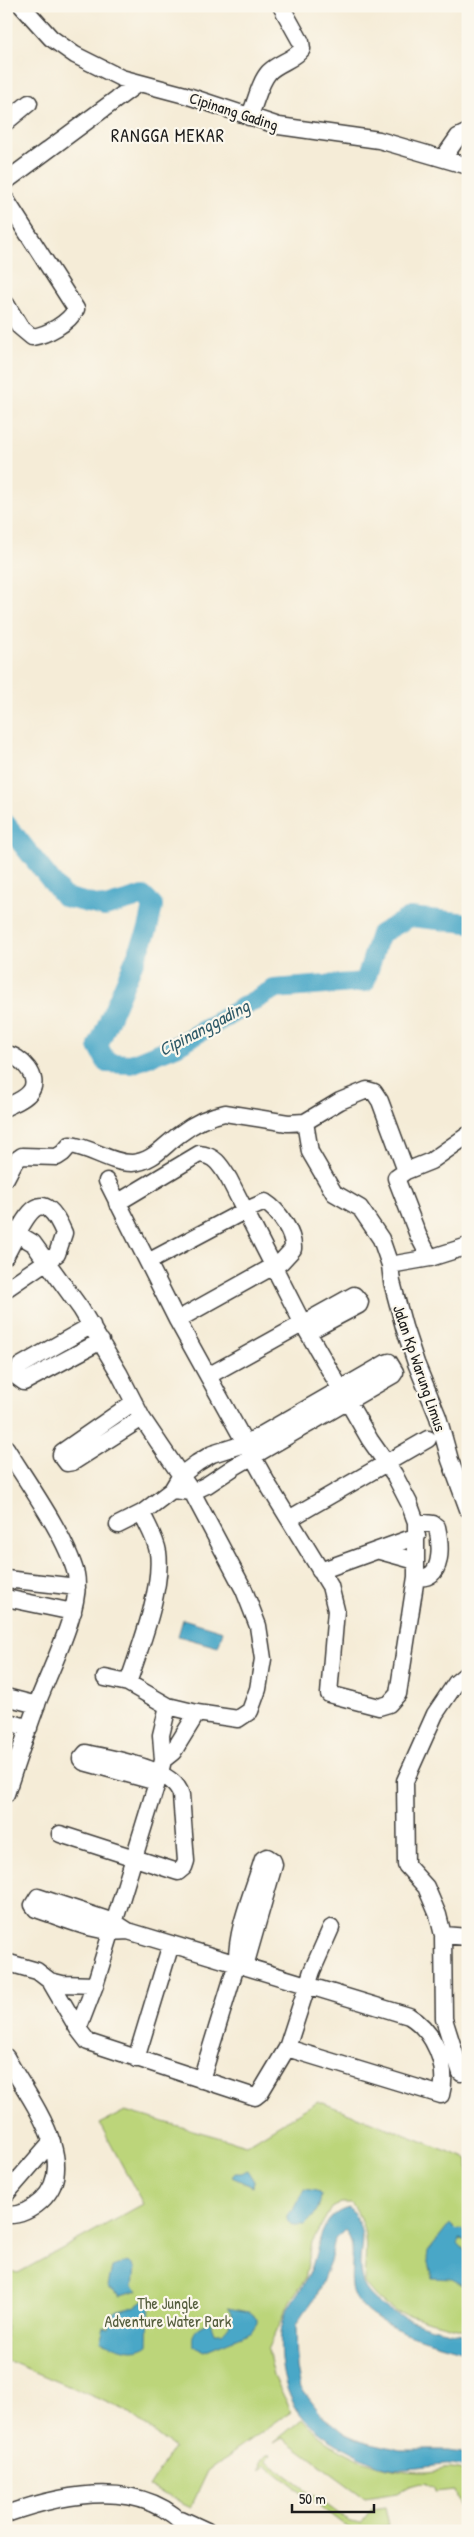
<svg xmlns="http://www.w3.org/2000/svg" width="474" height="2537" viewBox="0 0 474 2537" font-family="'Patrick Hand',sans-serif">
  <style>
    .green { fill: #bcd57a; stroke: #6c784b }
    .water { fill: #48a7c7; stroke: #326272 }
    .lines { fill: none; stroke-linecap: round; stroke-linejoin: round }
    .river { stroke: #48a7c7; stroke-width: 20 }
    .minor-casing { stroke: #3d3b38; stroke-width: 19 }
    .minor { stroke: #fff; stroke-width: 16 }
    .labels { text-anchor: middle; stroke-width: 4.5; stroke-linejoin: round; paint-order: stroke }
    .street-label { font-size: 16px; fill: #1c1c1c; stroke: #fbf7ec }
    .park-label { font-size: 16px; fill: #545d3d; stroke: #fbf7ec }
    .neighbourhood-label { font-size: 18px; letter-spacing: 1px; fill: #1c1c1c; stroke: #fbf7ec }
    .water-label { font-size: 18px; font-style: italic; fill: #305b69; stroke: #fbf7ec }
  </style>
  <rect width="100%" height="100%" fill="#fbf7ec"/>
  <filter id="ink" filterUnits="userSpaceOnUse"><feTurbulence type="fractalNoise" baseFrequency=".02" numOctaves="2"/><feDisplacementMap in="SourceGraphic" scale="10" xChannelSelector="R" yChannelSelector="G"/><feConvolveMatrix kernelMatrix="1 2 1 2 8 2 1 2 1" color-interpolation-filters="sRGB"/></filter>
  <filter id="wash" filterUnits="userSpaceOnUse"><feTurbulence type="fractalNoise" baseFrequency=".0096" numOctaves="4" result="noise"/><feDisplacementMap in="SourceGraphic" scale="20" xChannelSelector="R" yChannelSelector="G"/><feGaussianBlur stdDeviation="1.12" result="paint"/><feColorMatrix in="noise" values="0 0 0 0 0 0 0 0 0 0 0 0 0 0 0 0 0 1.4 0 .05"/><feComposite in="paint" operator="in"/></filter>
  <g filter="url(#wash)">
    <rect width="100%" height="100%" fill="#f5ecd7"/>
    <path class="green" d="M318,2101L468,2159V2331L396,2312L377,2298L364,2283C365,2252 371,2230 351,2203H341L331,2208L312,2242L305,2279L290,2301L268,2350L274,2376L291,2411L208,2471L191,2507L149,2487L174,2448L125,2410L9,2361L6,2364V2270L18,2273L143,2204L100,2124L125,2111L246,2145Z
      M302,2419C330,2452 379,2472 423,2472C444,2472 442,2464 468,2473V2531H466L454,2490L435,2492L434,2488L425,2482L409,2486L397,2493L365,2498L283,2438L273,2443Z
      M268,2455H271L267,2461L350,2522L361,2524L372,2509L385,2507L389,2525L380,2527V2531H352L265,2465L260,2471L261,2461Z"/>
    <path class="water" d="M183,1619L223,1631L218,1647L178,1636Z
      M247,2170L254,2181L253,2187L232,2177L235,2173H242Z
      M304,2189L317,2191L321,2195C320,2208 315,2216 305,2225H292L287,2221V2215L294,2209Z
      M349,2208C372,2236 356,2248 361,2277C366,2311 439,2334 468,2334V2352C436,2342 356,2326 352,2286C349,2267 358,2247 345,2230L335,2239L330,2262L317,2295L296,2324L297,2368L301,2388L321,2414L346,2434L363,2441L401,2450H449L468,2453V2469C461,2467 452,2464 445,2465C425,2466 406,2472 385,2467C373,2463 361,2457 350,2451C308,2430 286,2408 281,2359C280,2347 280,2333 283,2321C288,2303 303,2289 310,2272C320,2247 319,2215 349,2208Z
      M450,2223L457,2230L462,2229L468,2236V2241L459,2239L458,2243L468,2254V2288L452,2279L432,2278L427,2259L428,2251Z
      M125,2262L130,2263L135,2268L133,2286L137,2291L121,2296L108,2286L112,2267Z
      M145,2299L152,2303C147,2315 149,2331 148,2345C133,2356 117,2346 100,2341L104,2327L109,2328L114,2312L134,2307Z
      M228,2308L249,2312L257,2319V2323L251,2332L204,2351L193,2346C191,2331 196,2327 210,2322L214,2333H222C230,2325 236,2318 228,2308Z"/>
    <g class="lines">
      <path class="river" d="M6,824L64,897L105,907L143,896L153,906L148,929L98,1046L107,1063L131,1064L176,1046L274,989L365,982L380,934L410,917L468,923"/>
    </g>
  </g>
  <g filter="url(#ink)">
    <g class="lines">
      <defs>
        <path id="minor" d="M22,6L51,38L75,55L121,78L185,95L279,126L379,140L468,166
          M249,117C256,103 259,83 269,72C279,62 294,60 302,49L301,42L281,6
          M6,122L29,103
          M444,157L458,137L468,132
          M6,181L137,84
          M6,200L76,309C69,323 47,335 32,337L20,327L6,304
          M6,1054C20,1055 42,1078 30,1092C25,1099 14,1103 6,1107
          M305,1122L310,1152L334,1193L360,1208L381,1239L390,1265L392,1282L404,1327L416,1363L438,1417L450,1460L468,1509
          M6,1178L15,1161L22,1156L57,1157L63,1153L70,1145C91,1147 110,1163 132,1163C153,1162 164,1145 180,1134C193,1124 209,1116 225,1113L288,1123L305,1122L340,1101L367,1090L374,1092L380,1101L406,1171
          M107,1181L177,1320L270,1488L330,1586L336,1610L329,1694L379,1707L389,1704L398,1694L416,1577V1522L409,1503L394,1474L370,1440L303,1324L229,1179C221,1166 215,1155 199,1154L117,1203
          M6,1227L33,1243L81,1309L119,1373L142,1418L192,1492L244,1590L258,1626L263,1659L258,1689L250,1711L238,1719L197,1713L168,1706L128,1683L105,1678
          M6,1255C22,1227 39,1174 64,1233L57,1254L6,1289
          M430,1258L418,1235L396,1178L406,1171L431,1161L468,1135
          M148,1262L244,1211L265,1202C279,1211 294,1233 293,1249L281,1262L177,1320
          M390,1265L430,1258L468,1246
          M92,1325L20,1366L17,1377L24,1382L101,1341
          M208,1376L354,1295L360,1302L359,1305L308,1332
          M134,1402L62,1452L61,1455L67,1463L73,1462L142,1418
          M6,1448C27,1482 66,1536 76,1574C83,1606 49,1672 37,1704C26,1734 16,1764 6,1794
          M289,1519L428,1439
          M118,1525L142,1513L172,1490L181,1475L197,1463L212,1454L247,1443L386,1363L389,1362L395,1372L393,1375L234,1467L207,1485L192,1492L172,1490
          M380,1551L416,1561
          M320,1571L417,1536
          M416,1577C444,1582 441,1545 437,1527L433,1524L416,1522
          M6,1579L77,1587
          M6,1598L73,1612
          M128,1683C140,1648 163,1588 158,1552C156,1539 147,1525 142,1513
          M6,1697L37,1705
          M168,1706L161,1735L163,1760L160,1773L95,1985L78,2029L88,2042L255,2097L260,2093L287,2048L312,1971L331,1928
          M6,1721L29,1728
          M163,1760L173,1752L197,1713
          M60,1834L178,1872L184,1867L186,1861L181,1795C175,1768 111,1759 86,1753L81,1759L84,1762L157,1782
          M128,1931C96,1934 66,1919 36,1909L33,1905L38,1897L114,1922L128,1931L409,2016C434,2031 449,2066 441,2095L287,2048
          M443,1935L468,1937
          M9,1963L37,1971L50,1981
          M78,2029L50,1981L62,1984L95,1985
          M6,2057C26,2095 83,2163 41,2201C31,2210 20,2216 6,2215
          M136,2059L171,1944
          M461,2073L444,2019L443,1935L438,1915L426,1887L406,1865L405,1781L435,1714L456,1683L468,1673
          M201,2080L237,1963C236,1929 253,1892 263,1859L267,1857L273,1861L274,1865L245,1966
          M6,2194L52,2141
          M6,2514C65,2493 145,2476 190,2531
          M181,2519L207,2531"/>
      </defs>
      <use href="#minor" class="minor-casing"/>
      <use href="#minor" class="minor"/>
    </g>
  </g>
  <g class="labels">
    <g class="street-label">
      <text transform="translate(234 111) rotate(18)" y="6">Cipinang Gading</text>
      <text transform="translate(420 1368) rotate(71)" y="6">Jalan Kp Warung Limus</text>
    </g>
    <g class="park-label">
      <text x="168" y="2309">The Jungle<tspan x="168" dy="18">Adventure Water Park</tspan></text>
    </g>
    <g class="neighbourhood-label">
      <text x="168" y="142">RANGGA MEKAR</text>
    </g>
    <g class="water-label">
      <text transform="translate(204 1028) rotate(-28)" y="6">Cipinanggading</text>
    </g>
  </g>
  <rect width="474" height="2537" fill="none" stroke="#fbf7ec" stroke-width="25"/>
  <path d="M292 2504v8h82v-8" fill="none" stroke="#1c1c1c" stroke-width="2.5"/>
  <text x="299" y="2504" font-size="15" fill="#1c1c1c" stroke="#fbf7ec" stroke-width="4" paint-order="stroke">50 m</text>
</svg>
